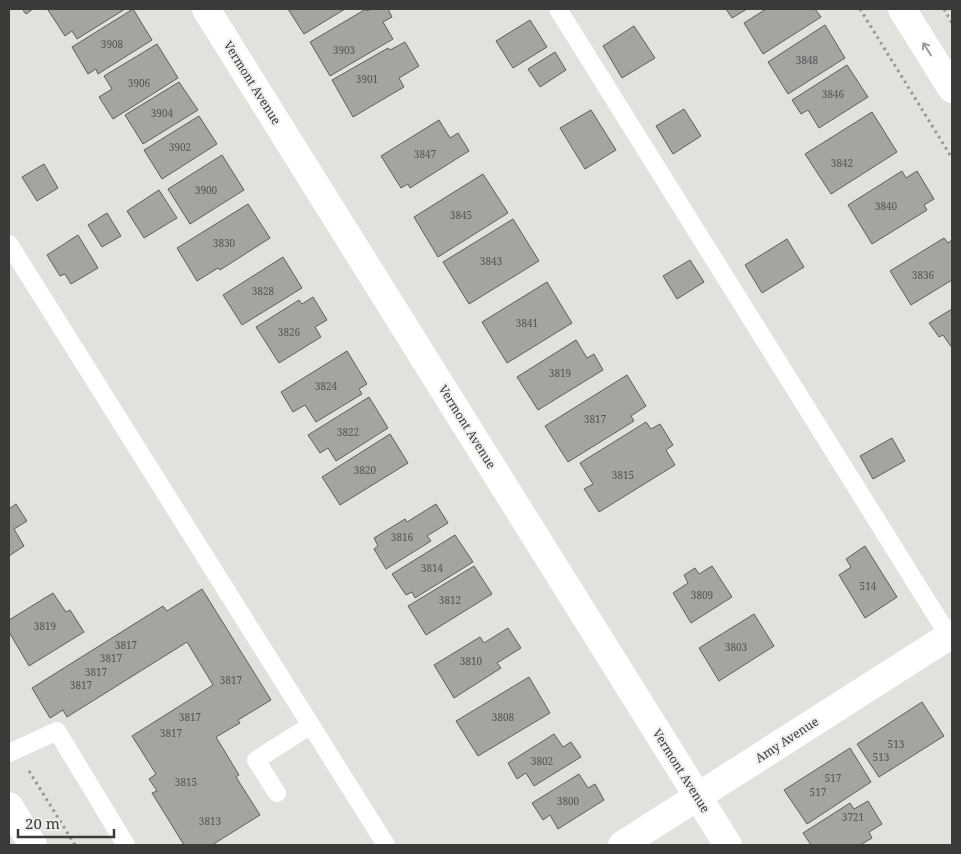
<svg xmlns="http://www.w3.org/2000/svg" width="961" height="854" viewBox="0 0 961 854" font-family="'Noto Serif',serif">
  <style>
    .building { fill: #a5a4a1; stroke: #5f5e5b }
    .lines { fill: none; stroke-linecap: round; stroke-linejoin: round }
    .path { stroke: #979593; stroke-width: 3; stroke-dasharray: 2.5 4; stroke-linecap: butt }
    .lane { stroke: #fff; stroke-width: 18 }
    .street { stroke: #fff; stroke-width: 28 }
    .secondary { stroke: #fff; stroke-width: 28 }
    .oneway { stroke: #9d9c9c }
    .labels { text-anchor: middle; stroke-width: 4; stroke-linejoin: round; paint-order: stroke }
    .number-label { font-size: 10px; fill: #565453 }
    .street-label { font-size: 12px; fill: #3b3a39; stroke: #f0eeec }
  </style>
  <rect width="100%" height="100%" fill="#e3e1de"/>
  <path class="building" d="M22,9H33L26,14Z
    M50,9H125L77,39L72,31L65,36L48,10Z
    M133,9L152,40L98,74L96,69L88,74L72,47Z
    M288,9H345L304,34Z
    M366,9L367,11L371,9H388L392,17L383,22L393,39L330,76L310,42Z
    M726,9H747L732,18Z
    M766,9H815L821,17L763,54L744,23Z
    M530,20L547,47L513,68L496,41Z
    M825,25L845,58L788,94L768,62Z
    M634,26L655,58L622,78L603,46Z
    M405,42L419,66L399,78L404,87L353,117L332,80L388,48L390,50Z
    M157,44L178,78L113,119L99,97L112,89L104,76Z
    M555,52L566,70L540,87L528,69Z
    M847,65L868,97L819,128L808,110L801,114L792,100Z
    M179,82L198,110L143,144L125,115Z
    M684,109L701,136L673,154L656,126Z
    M591,110L616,150L585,169L560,128Z
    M872,112L897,152L831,194L805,154Z
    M199,116L217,144L162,179L144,150Z
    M439,120L450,138L458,133L469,151L410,188L408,184L401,188L381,156Z
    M222,155L244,190L190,224L168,189Z
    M44,164L58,188L37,201L22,177Z
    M902,171L906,178L917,171L934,199L924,205L927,210L872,244L848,205Z
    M483,174L508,213L438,257L414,217Z
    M159,190L177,218L144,238L127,211Z
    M248,204L270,238L220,270L218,268L197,281L177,248Z
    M107,213L121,236L102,247L88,225Z
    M513,219L539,261L469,304L443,262Z
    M78,235L98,268L71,284L65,274L60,276L47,255Z
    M944,238L948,243L952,240V280L911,305L890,271Z
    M787,239L804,267L762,293L745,265Z
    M283,257L302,288L242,325L223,295Z
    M690,260L704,282L677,299L663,276Z
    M547,282L572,323L507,363L482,322Z
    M313,297L327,320L315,327L321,337L279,363L256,327L299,300L302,304Z
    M952,309V348L943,335L939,337L929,323Z
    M576,340L587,358L594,354L603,370L538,410L517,377Z
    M347,351L367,384L359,389L362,394L316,422L305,405L293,412L281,392Z
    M627,375L646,406L631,416L634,421L568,462L545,426Z
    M369,397L388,428L336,461L328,448L320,453L308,435Z
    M646,422L651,429L660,424L673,445L666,450L675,465L599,512L584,489L593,484L580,463Z
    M390,434L408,463L340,505L322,477Z
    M892,438L905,461L873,479L860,456Z
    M16,504L27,521L14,529L24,546L9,556V509Z
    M436,504L448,523L427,536L431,541L386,569L374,549L378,546L374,538L405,519L407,522Z
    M455,535L473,562L415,598L412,592L406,595L392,574Z
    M865,546L897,597L865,618L839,575L851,567L846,559Z
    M474,566L492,594L426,635L408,606Z
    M712,566L732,597L691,623L673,593L688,583L684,575L695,568L699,574Z
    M202,589L271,700L238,720L240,723L216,737L239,775L236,777L260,815L212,845H184L152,793L157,791L149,779L156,774L132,736L213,685L187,642L67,717L63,710L50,718L32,688L163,606L167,611Z
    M53,593L66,612L70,610L84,632L29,666L9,632V620Z
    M754,614L774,646L719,681L699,648Z
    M508,628L521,648L497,663L501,668L454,698L434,665L480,637L484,643Z
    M529,677L550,713L478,756L456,721Z
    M922,702L944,736L879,777L857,744Z
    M554,734L563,747L571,742L581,757L534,786L526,773L517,779L508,763Z
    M850,748L871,782L807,824L784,790Z
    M579,774L588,788L595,784L604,800L558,829L550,815L543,820L532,803Z
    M868,801L882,824L869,832L872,838L860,845H811L803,833L850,803L854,809Z"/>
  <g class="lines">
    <path class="path" d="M860,9L952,158
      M944,9L952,23
      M29,771L75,845"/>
    <path class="lane" d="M558,9L952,641
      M9,244L386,845
      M9,753L57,731L126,845
      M277,793L256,760L311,725"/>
    <path class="street" d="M206,9L728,845
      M622,845L952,634"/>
    <path class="secondary" d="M902,9L952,89
      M9,806L33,845"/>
  </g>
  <defs><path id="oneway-shaft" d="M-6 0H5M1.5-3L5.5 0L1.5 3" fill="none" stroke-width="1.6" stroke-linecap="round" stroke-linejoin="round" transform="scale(1.25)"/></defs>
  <use class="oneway" href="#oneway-shaft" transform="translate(927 49) rotate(-122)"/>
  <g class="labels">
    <g class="number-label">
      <text x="112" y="48">3908</text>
      <text x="344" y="54">3903</text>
      <text x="807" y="64">3848</text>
      <text x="367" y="83">3901</text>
      <text x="139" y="87">3906</text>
      <text x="833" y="98">3846</text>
      <text x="162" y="117">3904</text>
      <text x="180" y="151">3902</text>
      <text x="425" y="158">3847</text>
      <text x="842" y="167">3842</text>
      <text x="206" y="194">3900</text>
      <text x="886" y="210">3840</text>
      <text x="461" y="219">3845</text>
      <text x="224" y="247">3830</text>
      <text x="491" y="265">3843</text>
      <text x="923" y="279">3836</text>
      <text x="263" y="295">3828</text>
      <text x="527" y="327">3841</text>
      <text x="289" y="336">3826</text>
      <text x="560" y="377">3819</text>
      <text x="326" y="390">3824</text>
      <text x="595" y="423">3817</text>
      <text x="348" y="436">3822</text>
      <text x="365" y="474">3820</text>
      <text x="623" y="479">3815</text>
      <text x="402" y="541">3816</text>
      <text x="432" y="572">3814</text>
      <text x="868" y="590">514</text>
      <text x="702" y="599">3809</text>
      <text x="450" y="604">3812</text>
      <text x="45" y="630">3819</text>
      <text x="126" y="649">3817</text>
      <text x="736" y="651">3803</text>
      <text x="111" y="662">3817</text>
      <text x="471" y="665">3810</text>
      <text x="96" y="676">3817</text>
      <text x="231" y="684">3817</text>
      <text x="81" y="689">3817</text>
      <text x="190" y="721">3817</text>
      <text x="503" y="721">3808</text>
      <text x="171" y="737">3817</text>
      <text x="896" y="748">513</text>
      <text x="881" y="761">513</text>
      <text x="542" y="765">3802</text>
      <text x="833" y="782">517</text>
      <text x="186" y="786">3815</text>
      <text x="818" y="796">517</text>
      <text x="568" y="805">3800</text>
      <text x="853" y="821">3721</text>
      <text x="210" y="825">3813</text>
    </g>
    <g class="street-label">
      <text transform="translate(252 83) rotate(58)" y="4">Vermont Avenue</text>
      <text transform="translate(467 427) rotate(58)" y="4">Vermont Avenue</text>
      <text transform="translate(787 740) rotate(-33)" y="4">Amy Avenue</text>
      <text transform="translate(681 771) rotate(58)" y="4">Vermont Avenue</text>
    </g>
  </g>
  <rect width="961" height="854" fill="none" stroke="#3b3a39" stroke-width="20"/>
  <path d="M18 829v8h96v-8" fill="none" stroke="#3b3a39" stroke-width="2.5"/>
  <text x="25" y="829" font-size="15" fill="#3b3a39" stroke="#f0eeec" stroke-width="4" paint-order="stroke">20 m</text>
</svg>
